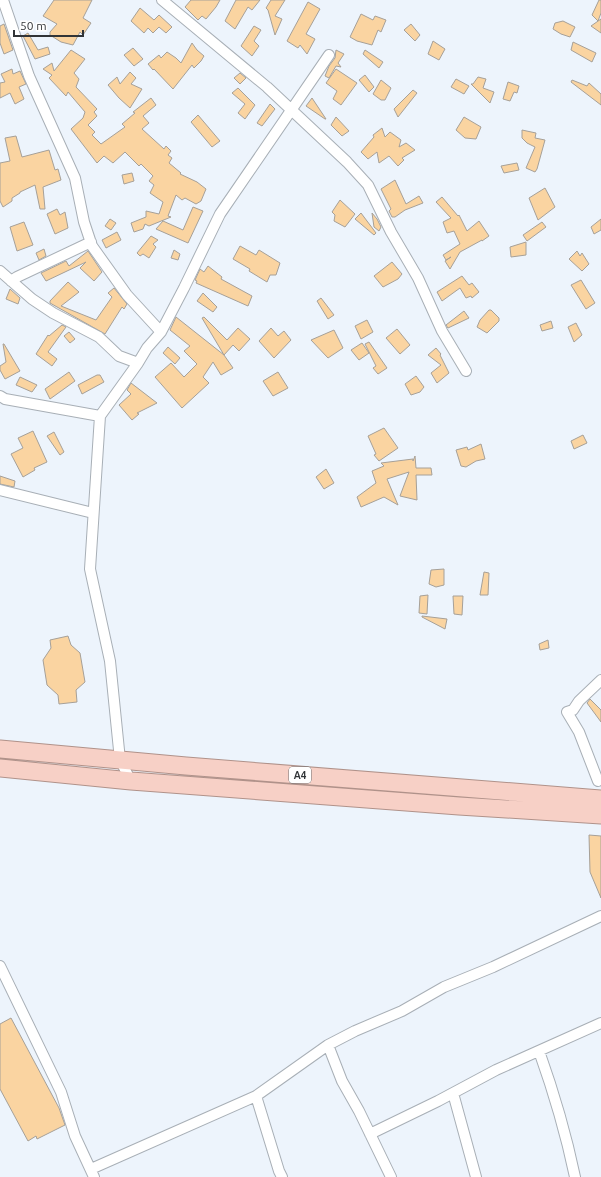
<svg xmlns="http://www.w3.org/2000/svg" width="601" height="1177" viewBox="0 0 601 1177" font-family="Ubuntu,sans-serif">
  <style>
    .building { fill: #fad4a1; stroke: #a6a098 }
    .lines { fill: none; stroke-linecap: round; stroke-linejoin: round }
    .minor-casing { stroke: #a8afb6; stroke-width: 12 }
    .trunk-casing { stroke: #b0928a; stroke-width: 19 }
    .minor { stroke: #fff; stroke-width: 10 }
    .trunk { stroke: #f7d0c6; stroke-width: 17 }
    .labels { text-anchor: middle; stroke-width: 3; stroke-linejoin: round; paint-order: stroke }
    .shield { fill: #fff; stroke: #6f7173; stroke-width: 1 }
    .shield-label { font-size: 10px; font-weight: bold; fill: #313437 }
  </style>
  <rect width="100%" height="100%" fill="#edf4fc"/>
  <path class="building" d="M54,0H92L83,18L91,23L83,35L80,32L73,45L61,42L50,35V32L57,24L43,16Z
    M191,0H220L216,7L206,19L202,16L198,20L185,7Z
    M236,0H260L252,10L248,7L235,29L225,21Z
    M271,0H285L275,16L282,19L275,35L268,10L266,8Z
    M599,0H601V13L598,21L592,15Z
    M308,2L320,9L306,34L315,39L307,54L300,45L298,48L287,41Z
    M140,8L154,20L159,15L172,27L166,33L159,27L153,33L148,28L144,33L131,21Z
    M361,14L373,20L375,16L386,20L381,32L378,30L372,45L357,41L350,37Z
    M601,19V33L591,26Z
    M563,21L575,27L570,37L561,34L553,29L555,23Z
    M4,24L13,50L4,54L0,43V26Z
    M411,24L420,35L415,41L404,30Z
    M254,26L261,30L254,41L259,46L252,56L241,46Z
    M28,33L38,50L48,47L50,54L35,59L23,36Z
    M433,41L445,49L439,60L428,54Z
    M573,42L596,53L592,62L571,50Z
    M192,43L197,50L204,56L201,61L194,68L192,65L173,89L154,69L153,70L148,64L159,55L161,58L167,52L176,58L181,63Z
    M133,48L143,59L134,66L124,55Z
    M71,50L85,59L74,73L79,79L76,87L97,109L94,112L97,116L88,125L95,132L92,135L101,144L125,127L122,124L135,113L133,112L151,98L156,105L143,116L149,123L142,129L164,149L166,146L171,151L168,155L172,158L169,163L181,173L180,174L197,182L206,189L201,201L196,204L185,198L182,200L176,195L168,216L171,217L149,226L145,224L143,229L134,232L131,223L146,217V211L159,214L163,202L150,193L154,185L149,181L153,176L141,164L139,166L125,152L113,163L104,156L97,163L71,129L83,118L85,112L68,92L66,96L49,78L52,75L43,69L52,63L54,71Z
    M336,50L344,54L338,63L341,67L336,66L329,78L325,76L329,66L335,58Z
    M365,50L383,62L379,68L363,54Z
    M12,69L13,74L20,71L26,84L19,87L24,99L15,104L10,93L0,98V83L5,82L1,74Z
    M336,69L357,83L341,105L333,99L337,91L326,83Z
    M130,72L136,78L131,84L142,89L130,108L119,98L108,85L117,77L120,84Z
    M240,73L246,78L240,84L234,78Z
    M365,75L374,87L369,92L359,80Z
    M478,77L486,79L483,88L494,92L490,103L471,84H473Z
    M456,79L469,86L464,94L451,87Z
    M381,80L391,88L385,100H381L373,94Z
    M572,80L587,86L589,83L601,94V105L571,82Z
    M508,82L519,86L517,93L514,92L510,101L503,99Z
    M238,88L255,105L245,119L238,113L245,104L232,93Z
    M413,90L417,93L398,117L394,109Z
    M312,98L326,119H325L306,106Z
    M270,104L275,109L262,126L257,123Z
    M198,115L220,141L212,147L191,122Z
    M336,117L349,131L342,136L331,125Z
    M464,117L481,127L476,139L465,138L456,130Z
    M382,128L385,137L390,132L401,140L399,147L406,143L415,150L402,158L404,160L398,166L389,156L379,163L377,152L368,159L361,152L374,137L373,135Z
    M522,130L536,133L535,138L545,140L537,169L535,172L526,168L535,147L527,143L522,138Z
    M16,136L22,157L49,150L55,170L58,169L61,180L43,187L45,209H40L35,185L20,192V193L12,198V201L3,207L0,201V163L10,161L5,138Z
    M517,163L519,170L504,173L501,166Z
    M132,173L134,181L124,184L122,175Z
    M395,180L406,204L419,196L423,203L405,210L395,217H392L389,211L391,209L381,189Z
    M545,188L555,207L538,220L529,198Z
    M442,197L458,216L459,215L467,231L479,221L489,236L482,241V240L460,252L450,269L445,261L451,257L446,260L443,255L460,244L454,231L447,233L443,222L451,218L436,202Z
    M340,200L355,214L345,227L334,221L335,215L332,212Z
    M193,207L203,211L188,243L156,229L163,221L183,230Z
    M57,209L60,215L65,212L68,228L55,234L47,214Z
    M361,213L376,233L374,235L355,219Z
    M372,213L377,219L381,227L379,231L374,227Z
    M110,219L116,223L111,230L105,226Z
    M601,219V230L594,234L591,227Z
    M24,222L33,245L17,251L10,227Z
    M542,222L546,227L527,241L523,235Z
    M117,232L121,240L106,248L102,240Z
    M151,236L158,240L153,244L156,247L149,258L143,254L140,256L137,253Z
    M526,242V255L511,257L510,247Z
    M240,246L256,255L259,250L280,263L276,275H270L267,282L249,271L250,269L233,259Z
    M44,249L46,256L39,260L36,253Z
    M174,250L180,254L178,260L171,258Z
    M88,251L102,272L94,281L80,268L86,262L46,281L41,273L66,261L69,266Z
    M577,251L580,256L582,253L589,264L582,271L569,259Z
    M392,262L402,274L398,279L383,287L374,276Z
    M208,266L222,277L221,279L252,296L248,306L196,283L197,281L195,280L200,269L204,272Z
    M462,276L469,285L472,283L479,292L472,298L471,296L466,298L460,288L442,301L437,292Z
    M581,280L595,303L586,309L571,285Z
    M68,282L79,292L61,306L96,320L112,297L108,293L114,288L127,304L124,309L122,307L105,334L50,303V301Z
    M10,289L20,298L18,304L6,299Z
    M203,293L217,307L213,312L197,301Z
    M321,298L334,315L328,319L317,301Z
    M489,310H491L499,318V321L487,333L477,327L480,320Z
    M464,311L469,318L448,328L446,325Z
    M176,317L224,355L202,318L204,317L227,340L238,328L250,339L239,351L233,345L224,355L233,368L221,375L213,362L203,377L209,383L182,408L155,377L171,363L184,377L197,364L184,351L190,346L170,330Z
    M367,320L373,332L361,339L355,326Z
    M551,321L553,328L542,331L540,325Z
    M576,323L582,335L574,342L568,327Z
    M62,325L66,327L48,352L57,359L52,366L36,354L48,335L49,336Z
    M271,328L278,336L284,331L291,340L274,358L259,341Z
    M397,329L410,345L400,354L386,338Z
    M334,330L343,348L328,358L311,340Z
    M69,332L75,339L70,343L64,336Z
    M369,342L387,368L378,374L373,368L376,366L365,344Z
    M362,343L369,353L359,360L351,350Z
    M3,344H4L20,371L5,379L0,370V366L6,362Z
    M168,347L180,358L175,364L163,353Z
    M436,348L441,354L440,355L449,373L437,383L431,373L441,365L428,355Z
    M69,372L75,381L50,399L45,389Z
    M278,372L288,388L273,396L263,381Z
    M97,375H100L104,382L82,394L78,385Z
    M416,376L424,387L420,392L411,395L405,384Z
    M20,377L37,385L32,392L16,385Z
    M131,383L157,403L137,413L139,414L132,420L119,405L131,394L127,390Z
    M384,428L398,448L379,461L374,455L376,454L368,436Z
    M33,431L47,462L34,468L35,470L23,477L11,454L23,448L18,438Z
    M54,432L64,452L60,455L47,436Z
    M583,435L587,443L574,449L571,441Z
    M481,444L485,459L476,461L466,467L461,466L456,450L467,447L468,450Z
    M415,456L416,468H431L432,475H416L417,500L400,496L409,472L387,479L398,505L384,497L361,507L357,497L376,483L372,471L384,466L381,463L413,459V461Z
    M326,469L334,483L324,489L316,477Z
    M0,476L15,481L14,487L0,484Z
    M444,569V585L436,587L429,584L431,570Z
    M484,572L489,573L488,595H480Z
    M428,595L427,614L419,613L420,596Z
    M453,596H463L462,615L454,614Z
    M422,616L447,619L445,629L422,617Z
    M68,636L71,645L80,653L85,682L76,690L77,702L59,704L58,695L47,685L43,660L51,648L50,640Z
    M548,640L549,648L540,650L539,644Z
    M590,699L601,710V722L587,703Z
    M589,835L601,836V898L590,872Z
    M11,1018L59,1108L65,1125L37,1139L36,1136L28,1141L0,1089V1024Z"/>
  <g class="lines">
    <defs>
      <path id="minor" d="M3,0L29,76L75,178L84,222L92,246L127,295L161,332
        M162,0L267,87L347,162L368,185L391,232L418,278L442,331L466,371
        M0,271L32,299L53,313L99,337L119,356L138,363
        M11,281L17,277L91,242
        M0,396L5,399L100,416
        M0,490L93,513
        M131,781L120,760L110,661L90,569L100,416L138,363L147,348L161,332L184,288L220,214L329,55
        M598,781L579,732L567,712L573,710L579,701L601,680
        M0,966L61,1092L75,1136L94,1177
        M328,1045L342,1081L359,1111L391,1177
        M539,1051C554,1093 566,1134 575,1177
        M453,1093L476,1177
        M256,1096L279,1171L282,1177
        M370,1134L438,1101L496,1070L601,1023
        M91,1169L256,1096L328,1045L355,1031L402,1011L444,987L493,967L601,916"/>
      <path id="trunk" d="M0,749L186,766L601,799
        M0,768L131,781L459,806L601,815"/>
    </defs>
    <use href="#minor" class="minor-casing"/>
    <use href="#trunk" class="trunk-casing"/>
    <use href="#minor" class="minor"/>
    <use href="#trunk" class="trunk"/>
  </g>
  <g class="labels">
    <rect class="shield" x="289" y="767" width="22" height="16" rx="3"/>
    <g class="shield-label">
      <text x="300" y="779">A4</text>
    </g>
  </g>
  <path d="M14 30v6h69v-6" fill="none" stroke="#313437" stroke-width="2"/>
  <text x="20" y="30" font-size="12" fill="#313437" stroke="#ffffff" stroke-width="3" paint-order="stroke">50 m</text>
</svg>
